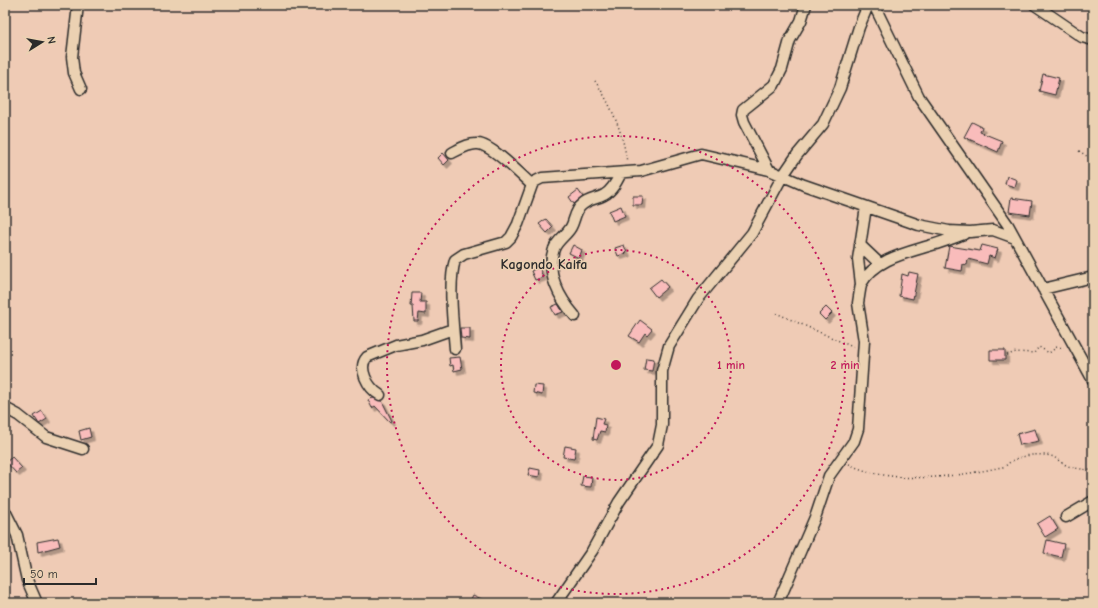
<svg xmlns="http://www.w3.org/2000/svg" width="1098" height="608" viewBox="0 0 1098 608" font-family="'Comic Neue',sans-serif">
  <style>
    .building { fill: #f9bcbb; stroke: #2b2b2b; filter: url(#shadow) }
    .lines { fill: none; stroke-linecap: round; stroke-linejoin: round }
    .minor-casing { stroke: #2b2b2b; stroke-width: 13 }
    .path { stroke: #2b2b2b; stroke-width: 1.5; stroke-dasharray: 1 3; stroke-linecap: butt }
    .minor { stroke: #ebd1b2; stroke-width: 10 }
    .ring { fill: none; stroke: #c2185b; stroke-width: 2; stroke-dasharray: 2 4 }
    .labels { text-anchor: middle; stroke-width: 3; stroke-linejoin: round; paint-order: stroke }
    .quarter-label { font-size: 14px; font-weight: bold; fill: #2b2b2b; stroke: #ebd1b2 }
    .centre { fill: #c2185b; stroke: #ebd1b2; stroke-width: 2 }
    .ring-label { font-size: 12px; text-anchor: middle; font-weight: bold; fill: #c2185b; stroke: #ebd1b2; stroke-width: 3; stroke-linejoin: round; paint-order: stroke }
  </style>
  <defs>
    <filter id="shadow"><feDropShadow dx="3.5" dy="3.5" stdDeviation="0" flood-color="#0004"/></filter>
  </defs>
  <rect width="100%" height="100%" fill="#efcbb5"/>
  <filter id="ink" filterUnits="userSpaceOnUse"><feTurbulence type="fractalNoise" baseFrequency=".025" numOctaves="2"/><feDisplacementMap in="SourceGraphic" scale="8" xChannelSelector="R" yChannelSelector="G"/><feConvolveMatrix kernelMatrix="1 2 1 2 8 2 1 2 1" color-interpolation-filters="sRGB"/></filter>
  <g filter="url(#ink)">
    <path class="building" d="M1043,74L1059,78L1055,95L1039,91Z
      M972,122L982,127L980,132L1002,141L998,152L964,137Z
      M443,153L449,160L444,165L438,158Z
      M1007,176L1017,180L1015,187L1005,184Z
      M578,190L583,197L574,204L569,197Z
      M633,196H643L642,205H633Z
      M1011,198L1032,201L1030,215L1009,212Z
      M621,206L625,216L613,221L609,211Z
      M546,219L553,227L547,233L539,224Z
      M573,245L582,250L579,258L569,253Z
      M624,245L627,253L618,256L615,248Z
      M982,245L998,249L995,258L989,256L987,264L968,259L967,265L963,264L962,271L945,268L949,246L980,251Z
      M539,267L543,277L535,280L531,271Z
      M909,272L918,274L913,299L899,296L902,274L908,276Z
      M661,279L668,287L656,297L649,288Z
      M412,293H421L420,302H426V314L419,313L418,321H414L413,306H411Z
      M558,304L563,312L555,315L551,307Z
      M826,307L832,313L825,320L819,314Z
      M640,320L652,329L647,335L645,333L639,342L629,336Z
      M460,328H470V339L461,338Z
      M990,350H1005V360H990Z
      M460,357L462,369L454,371L453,365L450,366L449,358Z
      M646,358L654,359L652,371L644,370Z
      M534,385L543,386L542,395L533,393Z
      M373,398L382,401L392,421L390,422L375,406L372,408L368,400Z
      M42,411L47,419L39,424L34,416Z
      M596,417L604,419L602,424L606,425L605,432L600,431L597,440L593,439Z
      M89,428L91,437L81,440L79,431Z
      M1035,429L1039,441L1020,445L1017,434Z
      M565,446L576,448L574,459L563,457Z
      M12,457L22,468L16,473L6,462Z
      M530,468L540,470L539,477L528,475Z
      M583,476L592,477L591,487L581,486Z
      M1050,516L1058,529L1045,537L1037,524Z
      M58,538L60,546L38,552L37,542Z
      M1047,540L1064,544L1061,557L1044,553Z
      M473,595L490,603H469Z"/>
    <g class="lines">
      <defs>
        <path id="minor" d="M78,5L72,57L74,73L81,89
          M874,5L919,97L1008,225L1093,380
          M1035,5L1082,37L1093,40
          M452,153C460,149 469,143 478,144C492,145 521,175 532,185
          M769,170L744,122L742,115L743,110L774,85L782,69L790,40L801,21L806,5
          M860,245L880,264
          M861,284C875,259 906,253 932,245C943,242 953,238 964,234
          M1043,289L1093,277
          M575,316C560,299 545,273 554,249C557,240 567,235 571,227C575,220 575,210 582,205C588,199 597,199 604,195C612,191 617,181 621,173
          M455,349C453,324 448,283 455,260L464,254L506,242L511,237L518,224L532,185L534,182L542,178L641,171L701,154L769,170L804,185L919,225L949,231L970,232L993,230L1015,238
          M380,395C368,388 357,368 367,357L396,345L422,340L453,329
          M5,408L18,415L46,437L83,449
          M5,511L17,535L27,580L37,603
          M1066,517L1093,501
          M556,603L592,551L619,502L658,445L662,425V371L669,346L698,299L752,233L782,177L797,155L823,124L840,88L859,27L868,5
          M778,603L816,515L829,476L854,441L858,429L864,341L858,303L861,284L858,259L866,207"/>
      </defs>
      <use href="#minor" class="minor-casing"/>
      <path class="path" d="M595,81C611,104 624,135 627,163
        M1079,151L1093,160
        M776,313L853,347
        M1007,355L1016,352L1034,353L1039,347L1049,353L1057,347L1064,348
        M849,464C892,486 956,477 1002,467C1007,466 1008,463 1012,461C1020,456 1033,454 1042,455C1057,455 1055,460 1066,465C1074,469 1085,469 1093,471"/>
      <use href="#minor" class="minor"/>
    </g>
  </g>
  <g class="ring">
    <circle cx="616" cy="365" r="115"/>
    <circle cx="616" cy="365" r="229"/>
  </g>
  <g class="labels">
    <g class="quarter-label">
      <text x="544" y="269">Kagondo Kaifa</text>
    </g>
  </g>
  <circle cx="616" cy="365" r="6" class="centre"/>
  <g class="ring-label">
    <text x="731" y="369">1 min</text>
    <text x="845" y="369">2 min</text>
  </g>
  <rect width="1098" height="608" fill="none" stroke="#ebd1b2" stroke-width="20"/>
  <rect x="10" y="10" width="1078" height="588" fill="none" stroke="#2b2b2b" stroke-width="1.5" filter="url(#ink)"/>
  <g transform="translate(42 42) rotate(79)" stroke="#ebd1b2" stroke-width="3" paint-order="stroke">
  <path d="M0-3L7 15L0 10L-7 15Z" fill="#2b2b2b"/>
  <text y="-6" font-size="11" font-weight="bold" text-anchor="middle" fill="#2b2b2b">N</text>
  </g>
  <path d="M24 578v6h72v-6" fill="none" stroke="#2b2b2b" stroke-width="2"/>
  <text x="30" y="578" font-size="12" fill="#2b2b2b" stroke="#ebd1b2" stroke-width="3" paint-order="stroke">50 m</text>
</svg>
